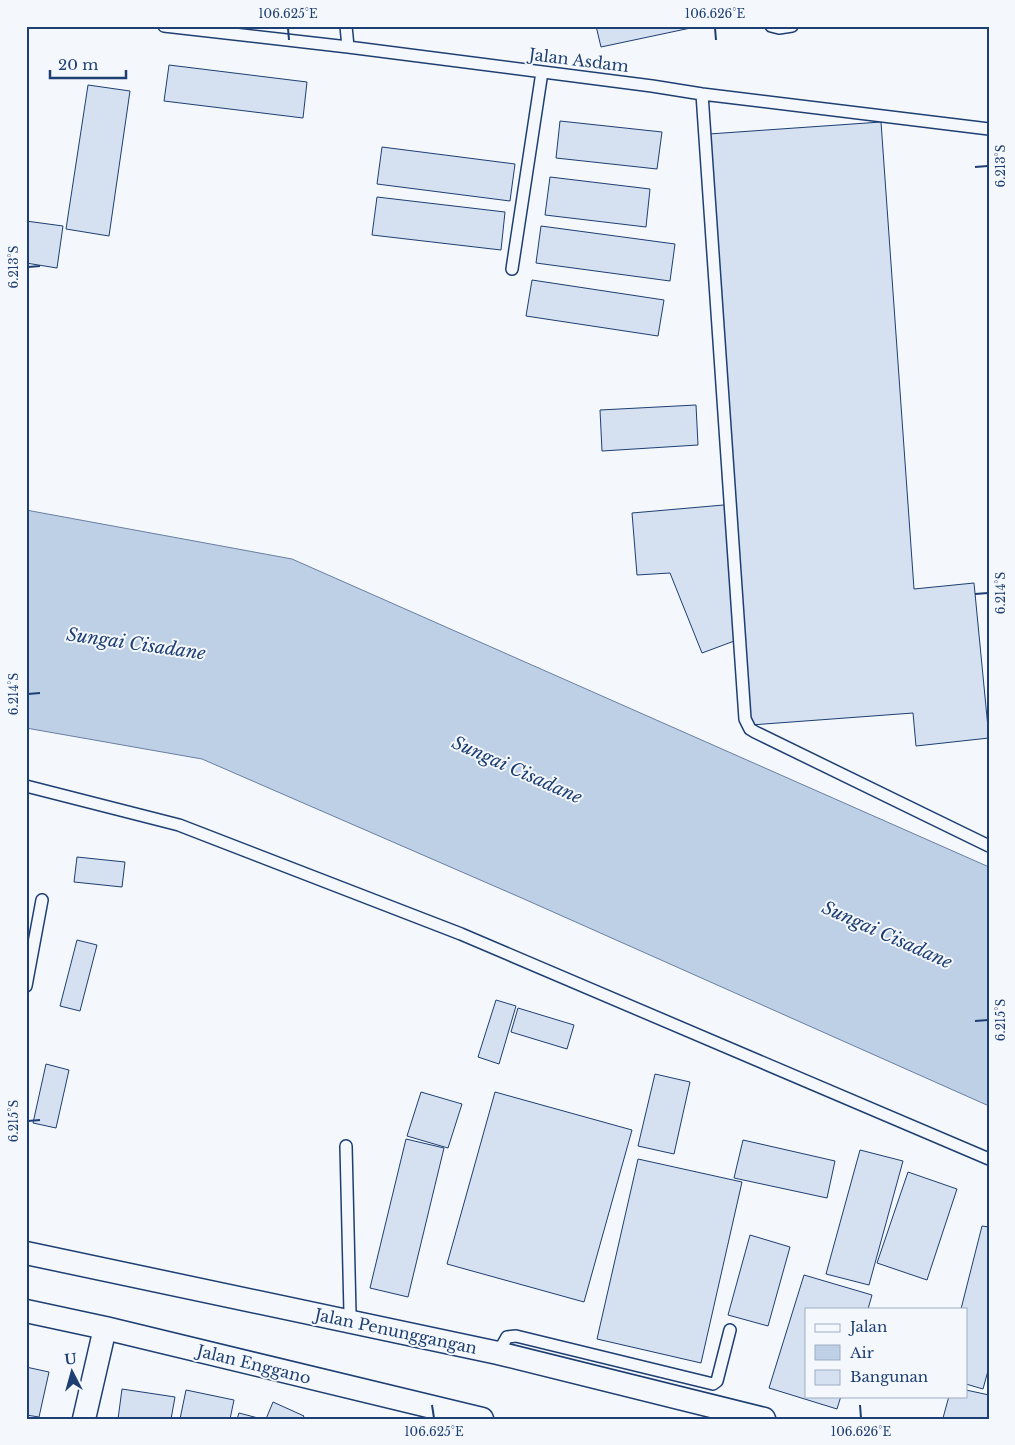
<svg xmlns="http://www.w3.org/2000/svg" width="1015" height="1445" viewBox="0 0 1015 1445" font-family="'Libre Baskerville',serif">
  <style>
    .water { fill: #bed0e5; stroke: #687fa3 }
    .building { fill: #d5e0f0; stroke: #1d3f73 }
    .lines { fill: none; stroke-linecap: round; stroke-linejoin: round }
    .lane-casing { stroke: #1d3f73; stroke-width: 14 }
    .street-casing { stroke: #1d3f73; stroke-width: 25 }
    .lane { stroke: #f4f7fb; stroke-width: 11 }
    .street { stroke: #f4f7fb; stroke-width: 22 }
    .ticks { fill: none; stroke: #1d3f73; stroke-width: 2 }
    .labels { text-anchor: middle; stroke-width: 4; stroke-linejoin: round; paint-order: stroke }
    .street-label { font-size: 16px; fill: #1d3f73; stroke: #f4f7fb }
    .water-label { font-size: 18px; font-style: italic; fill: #1d3f73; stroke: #f4f7fb }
    .neatline { fill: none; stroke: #1d3f73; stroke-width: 2 }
    .ticks-label { font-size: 12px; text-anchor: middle; fill: #1d3f73 }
  </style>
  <rect width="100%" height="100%" fill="#f4f7fb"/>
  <path class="water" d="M26,510L292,559L989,867V1106L524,899L202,759L26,728Z"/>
  <path class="building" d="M596,26H700L601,47Z
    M169,65L307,82L303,118L164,101Z
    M88,85L130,91L109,236L66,229Z
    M560,121L662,132L657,169L556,158Z
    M881,122L914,589L974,583L989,738L916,746L913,713L751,725L745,637L702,653L670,573L637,575L632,513L735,504L709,134Z
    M382,147L515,164L510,201L377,184Z
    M550,177L650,189L646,227L545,215Z
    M377,197L505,212L501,250L372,235Z
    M26,221L63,226L57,268L26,263Z
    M541,226L675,244L670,281L536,263Z
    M532,280L664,300L658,336L526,316Z
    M696,405L698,445L602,451L600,410Z
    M77,857L125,862L122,887L74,882Z
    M77,940L97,945L80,1011L60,1006Z
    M496,1000L516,1006L499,1064L478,1057Z
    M518,1008L574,1025L567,1049L511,1032Z
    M46,1064L69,1070L56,1128L33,1123Z
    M655,1074L690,1082L674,1154L638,1146Z
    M421,1092L462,1104L448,1148L407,1136Z
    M495,1092L632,1130L584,1302L447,1264Z
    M406,1139L444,1148L408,1297L370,1288Z
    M743,1140L835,1161L827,1198L734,1178Z
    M860,1150L903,1161L869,1285L826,1274Z
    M638,1159L742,1182L701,1363L597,1339Z
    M908,1172L957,1189L927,1280L877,1263Z
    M982,1226L989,1227V1367L983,1389L966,1384V1309H961Z
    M750,1235L790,1247L768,1326L728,1315Z
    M804,1275L872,1295L868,1309H806V1396H841L837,1409L769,1388Z
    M26,1367L49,1372L39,1417L26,1415Z
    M122,1389L175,1397L171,1419H118Z
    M186,1390L234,1400L230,1419H180Z
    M966,1390L989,1395V1419L943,1418L949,1396H966Z
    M273,1402L304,1416L302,1419H266Z
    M239,1413L258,1418V1419H237Z"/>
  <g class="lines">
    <defs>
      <path id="lane" d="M164,26L348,47L652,86L702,94L989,129
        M346,26L348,47
        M771,26L779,28L792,26
        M702,94L745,719L750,729L755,732L989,846
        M512,269L542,72
        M26,786L179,825L461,934L989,1159
        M26,986L42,900
        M346,1146L350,1313L348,1321
        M498,1353L507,1337L516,1336L713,1384L717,1381L730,1330"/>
      <path id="street" d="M26,1253L498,1353L764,1419
        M26,1311L105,1328L482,1419
        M84,1419L105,1328"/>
    </defs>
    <use href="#lane" class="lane-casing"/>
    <use href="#street" class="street-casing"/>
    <use href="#lane" class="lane"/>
    <use href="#street" class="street"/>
  </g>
  <path class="ticks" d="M288,28L289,40M715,28L716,40M975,167L988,166M28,267L40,266M975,594L988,593M28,694L40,693M975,1021L988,1020M28,1121L40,1120M432,1405L434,1418M860,1405L861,1418"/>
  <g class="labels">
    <g class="street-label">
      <text transform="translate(579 60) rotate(7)" y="6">Jalan Asdam</text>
      <text transform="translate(396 1331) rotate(12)" y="6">Jalan Penunggangan</text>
      <text transform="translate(254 1364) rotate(14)" y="6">Jalan Enggano</text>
    </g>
    <g class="water-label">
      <text transform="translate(136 644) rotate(8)" y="6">Sungai Cisadane</text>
      <text transform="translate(517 770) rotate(24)" y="6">Sungai Cisadane</text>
      <text transform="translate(887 935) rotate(24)" y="6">Sungai Cisadane</text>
    </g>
  </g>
  <rect width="1015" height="1445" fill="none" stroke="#f4f7fb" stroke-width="55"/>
  <rect x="805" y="1308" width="162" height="90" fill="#f4f7fb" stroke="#9eadc5"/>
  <rect x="815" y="1324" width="25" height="8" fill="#f4f7fb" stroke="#9eadc5"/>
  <text x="850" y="1332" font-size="15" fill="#1d3f73">Jalan</text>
  <rect x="815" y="1345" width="25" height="15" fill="#bed0e5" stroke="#9eadc5"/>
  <text x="850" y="1358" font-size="15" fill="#1d3f73">Air</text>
  <rect x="815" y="1370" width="25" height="15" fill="#d5e0f0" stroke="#9eadc5"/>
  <text x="850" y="1382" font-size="15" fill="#1d3f73">Bangunan</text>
  <g transform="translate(72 1372) rotate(354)" stroke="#f4f7fb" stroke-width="4" paint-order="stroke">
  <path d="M0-4L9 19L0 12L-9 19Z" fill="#1d3f73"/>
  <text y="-8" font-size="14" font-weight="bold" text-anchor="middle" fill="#1d3f73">U</text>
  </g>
  <path d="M50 70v8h76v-8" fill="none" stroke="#1d3f73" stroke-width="2.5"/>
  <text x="58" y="70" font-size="15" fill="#1d3f73" stroke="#f4f7fb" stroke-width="4" paint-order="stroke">20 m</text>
  <rect x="28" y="28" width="960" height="1390" class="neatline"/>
  <g class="ticks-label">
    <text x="288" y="18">106.625°E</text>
    <text x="715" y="18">106.626°E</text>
    <text transform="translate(1001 166) rotate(-90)" y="4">6.213°S</text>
    <text transform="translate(14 267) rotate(-90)" y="4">6.213°S</text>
    <text transform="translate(1001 593) rotate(-90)" y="4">6.214°S</text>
    <text transform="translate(14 694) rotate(-90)" y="4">6.214°S</text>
    <text transform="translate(1001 1020) rotate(-90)" y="4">6.215°S</text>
    <text transform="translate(14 1121) rotate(-90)" y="4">6.215°S</text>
    <text x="434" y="1436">106.625°E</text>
    <text x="861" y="1436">106.626°E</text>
  </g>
</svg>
